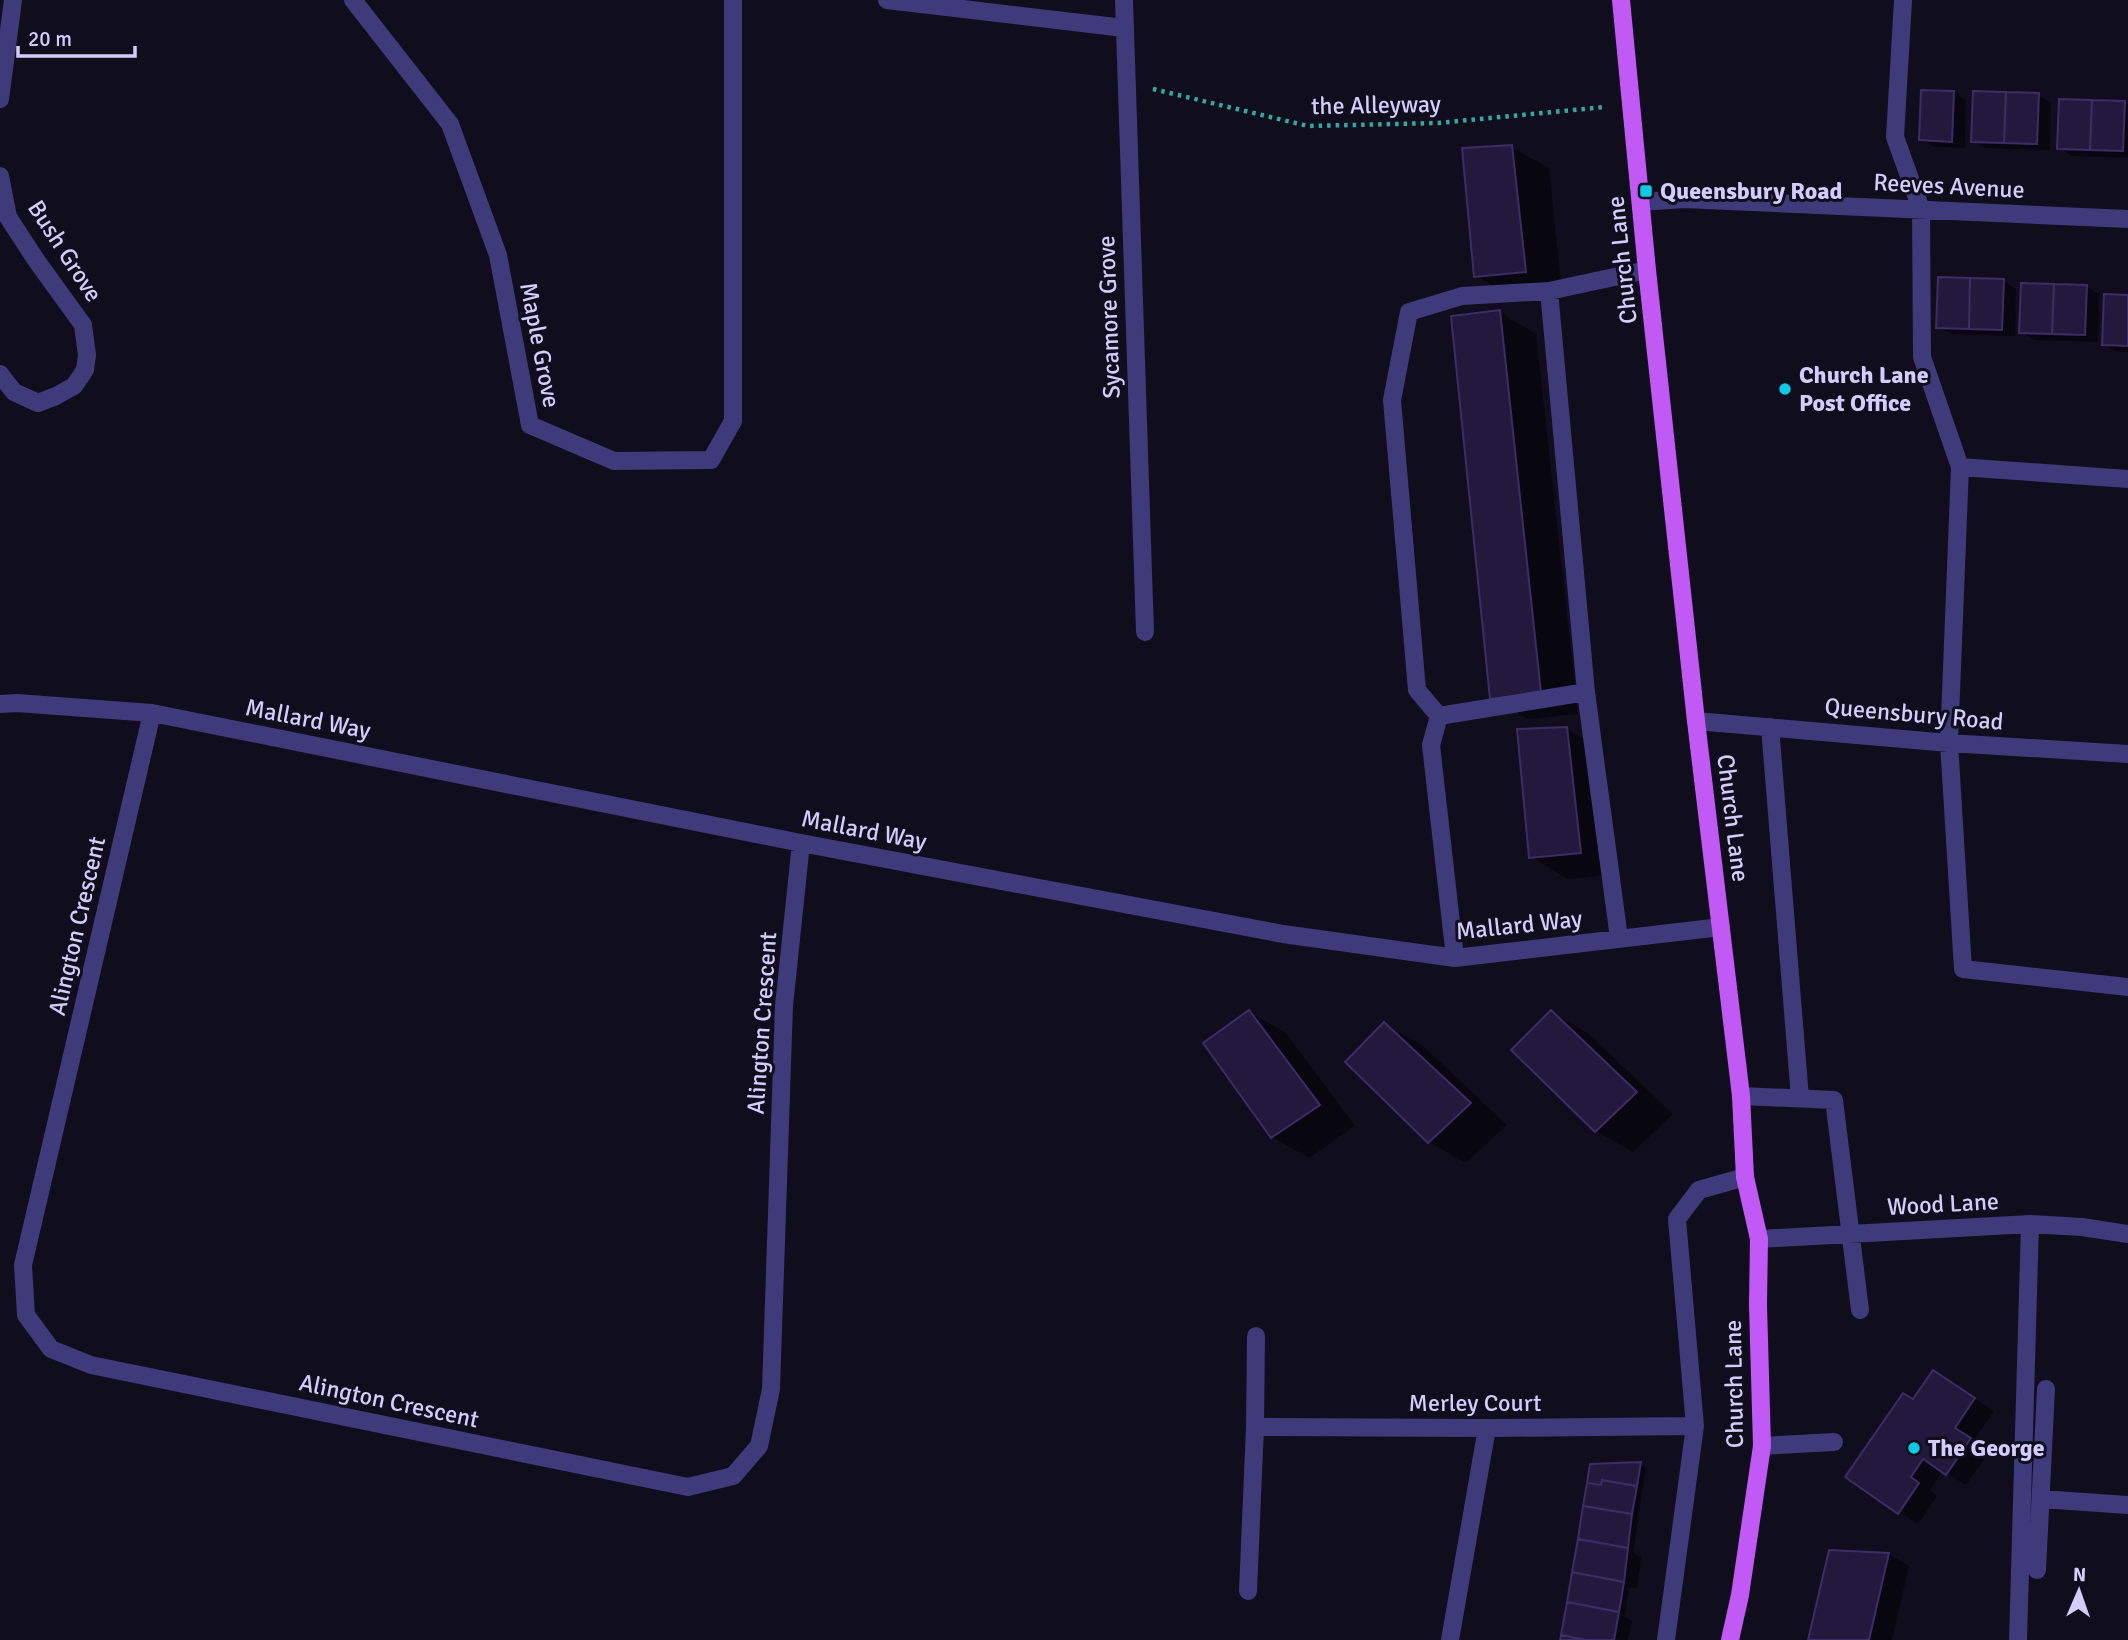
<svg xmlns="http://www.w3.org/2000/svg" width="2128" height="1640" viewBox="0 0 2128 1640" font-family="Signika,sans-serif">
  <style>
    .shadow { fill: #0007 }
    .building { fill: #221a3d; stroke: #3b2d67; stroke-width: 2 }
    .lines { fill: none; stroke-linecap: round; stroke-linejoin: round }
    .path { stroke: #34a8a5; stroke-width: 4.5; stroke-dasharray: 3.5 5; stroke-linecap: butt }
    .minor { stroke: #3f3a79; stroke-width: 18 }
    .major { stroke: #c159f5; stroke-width: 18 }
    .poi-dot { fill: #0ec8e6; stroke: #100d1d; stroke-width: 2.5 }
    .labels { text-anchor: middle; stroke-width: 6; stroke-linejoin: round; paint-order: stroke }
    .street-label { font-size: 24px; fill: #d3ccfc; stroke: #100d1d }
    .poi-label { font-size: 24px; font-weight: bold; fill: #d3ccfc; stroke: #100d1d; text-anchor: start }
  </style>
  <rect width="100%" height="100%" fill="#100d1d"/>
  <path class="shadow" d="M1953,93L1966,100L1965,148L1934,147L1921,139Z
    M2038,95L2051,103L2050,150L1986,148L1972,141Z
    M2125,103L2128,105V158L2072,156L2059,148Z
    M1511,147L1549,168L1562,292L1513,297L1476,276Z
    M2003,281L2016,289L2015,336L1951,334L1938,327Z
    M2086,286L2099,294L2098,342L2034,340L2021,332Z
    M2128,297V352H2117L2104,344Z
    M1499,312L1536,334L1578,714L1528,719L1491,697Z
    M1566,728L1604,750L1617,874L1568,879L1531,857Z
    M1249,1012L1286,1033L1355,1126L1309,1158L1272,1137Z
    M1552,1012L1589,1034L1673,1114L1633,1152L1596,1131Z
    M1385,1024L1422,1045L1507,1125L1466,1163L1429,1142L1347,1062Z
    M1934,1372L1994,1411L1974,1440L1990,1451L1966,1485L1943,1471L1930,1490L1937,1496L1918,1524L1899,1512L1913,1401Z
    M1640,1464L1646,1467L1633,1553L1641,1557L1637,1588L1629,1587L1625,1617L1632,1621L1628,1640H1562Z
    M1830,1552L1889,1554L1909,1566L1892,1640H1810Z"/>
  <path class="building" d="M1921,90L1954,91L1952,142L1919,140Z
    M1973,91L2006,92L2004,143L1971,142Z
    M2006,92L2039,93L2037,144L2004,143Z
    M2059,99L2092,100L2090,150L2057,149Z
    M2092,100L2125,101L2123,151L2090,150Z
    M1512,145L1526,272L1474,277L1462,148Z
    M1938,277L1970,278L1969,329L1936,328Z
    M1970,278L2004,279L2002,330L1969,329Z
    M2021,283L2054,284L2052,334L2019,333Z
    M2054,284L2087,285L2085,335L2052,334Z
    M2104,294L2128,295V346L2102,345Z
    M1500,310L1541,693L1490,699L1451,316Z
    M1567,727L1581,853L1529,858L1517,729Z
    M1249,1010L1320,1105L1271,1138L1203,1043Z
    M1551,1010L1637,1092L1595,1132L1511,1050Z
    M1384,1022L1471,1103L1428,1143L1345,1062Z
    M1933,1370L1975,1398L1955,1428L1971,1438L1946,1475L1923,1459L1911,1477L1919,1483L1898,1514L1845,1477L1903,1393L1913,1399Z
    M1641,1462L1637,1486L1602,1480L1601,1485L1587,1483L1590,1464Z
    M1602,1480L1637,1486L1632,1514L1583,1506L1587,1483L1601,1485Z
    M1583,1506L1632,1514L1628,1548L1578,1539Z
    M1578,1539L1628,1548L1624,1582L1572,1572Z
    M1829,1550L1889,1553L1869,1640H1808Z
    M1572,1572L1624,1582L1619,1612L1567,1602Z
    M1567,1602L1619,1612L1614,1640H1586L1561,1635Z
    M1561,1635L1586,1640H1560Z"/>
  <g class="lines">
    <path class="path" d="M1153,89L1308,126L1438,123L1605,107"/>
    <path class="minor" d="M353,0L450,124L498,255L530,425L614,461L711,460L733,421V0
      M887,0L1124,28
      M1124,0L1145,632
      M1903,0L1895,137L1921,209L1922,357L1960,467L1949,743L1963,969L2128,987
      M0,99L13,0
      M0,176L8,217L36,260L83,325L87,355L85,370L74,386L56,396L38,403L14,392L0,374
      M1641,202L1684,199L2128,219
      M1960,467L2128,479
      M0,704L17,703L152,713L801,843L1283,934L1455,958L1721,927
      M152,713L23,1265L26,1315L51,1349L91,1365L688,1487L733,1476L759,1446L771,1389L784,1006L801,843
      M1439,716L1417,690L1392,400L1409,312L1462,296L1549,291
      M1696,721L1949,743L2128,754
      M1770,727L1800,1098
      M1619,938L1586,692L1549,291L1647,270
      M1455,958L1431,745L1439,716L1586,692
      M1741,1096L1834,1100L1860,1310
      M1759,1239L2030,1224L2082,1227L2128,1234
      M1255,1427L1487,1428L1695,1426
      M1762,1446L1834,1442
      M2041,1499L2128,1505
      M2037,1570L2046,1389
      M1248,1591L1255,1427L1256,1336
      M1450,1640L1487,1428
      M1666,1640L1695,1426L1677,1219L1699,1190L1745,1177
      M2018,1640L2030,1224"/>
    <path class="major" d="M1621,0L1647,270L1696,721L1741,1096L1745,1177L1759,1239L1758,1305L1762,1446L1740,1595L1730,1640"/>
  </g>
  <g class="poi-dot">
    <rect x="1639" y="184" width="14" height="14" rx="3.5"/>
    <circle cx="1785" cy="389" r="7"/>
    <circle cx="1914" cy="1448" r="7"/>
  </g>
  <g class="labels">
    <g class="street-label">
      <text transform="translate(1376 105) rotate(-1)" y="8">the Alleyway</text>
      <text transform="translate(1949 186) rotate(3)" y="8">Reeves Avenue</text>
      <text transform="translate(65 251) rotate(57)" y="8">Bush Grove</text>
      <text transform="translate(1622 260) rotate(-96)" y="8">Church Lane</text>
      <text transform="translate(1109 317) rotate(-92)" y="8">Sycamore Grove</text>
      <text transform="translate(540 345) rotate(79)" y="8">Maple Grove</text>
      <text transform="translate(1914 714) rotate(5)" y="8">Queensbury Road</text>
      <text transform="translate(308 719) rotate(11)" y="8">Mallard Way</text>
      <text transform="translate(1733 818) rotate(83)" y="8">Church Lane</text>
      <text transform="translate(864 830) rotate(11)" y="8">Mallard Way</text>
      <text transform="translate(1519 925) rotate(-6)" y="8">Mallard Way</text>
      <text transform="translate(77 926) rotate(-77)" y="8">Alington Crescent</text>
      <text transform="translate(762 1023) rotate(-86)" y="8">Alington Crescent</text>
      <text transform="translate(1943 1204) rotate(-3)" y="8">Wood Lane</text>
      <text transform="translate(1734 1384) rotate(-91)" y="8">Church Lane</text>
      <text transform="translate(389 1401) rotate(12)" y="8">Alington Crescent</text>
      <text x="1475" y="1411">Merley Court</text>
    </g>
    <g class="poi-label">
      <text x="1660" y="199">Queensbury Road</text>
      <text x="1799" y="383">Church Lane<tspan x="1799" dy="28">Post Office</tspan></text>
      <text x="1928" y="1456">The George</text>
    </g>
  </g>
  <g transform="translate(2079 1591) rotate(2)" stroke="#100d1d" stroke-width="5" paint-order="stroke">
  <path d="M0-5L12 26L0 18L-12 26Z" fill="#d3ccfc"/>
  <text y="-10" font-size="19" font-weight="bold" text-anchor="middle" fill="#d3ccfc">N</text>
  </g>
  <path d="M18 46v10h117v-10" fill="none" stroke="#d3ccfc" stroke-width="3.5"/>
  <text x="28" y="46" font-size="21" fill="#d3ccfc" stroke="#100d1d" stroke-width="5" paint-order="stroke">20 m</text>
</svg>
